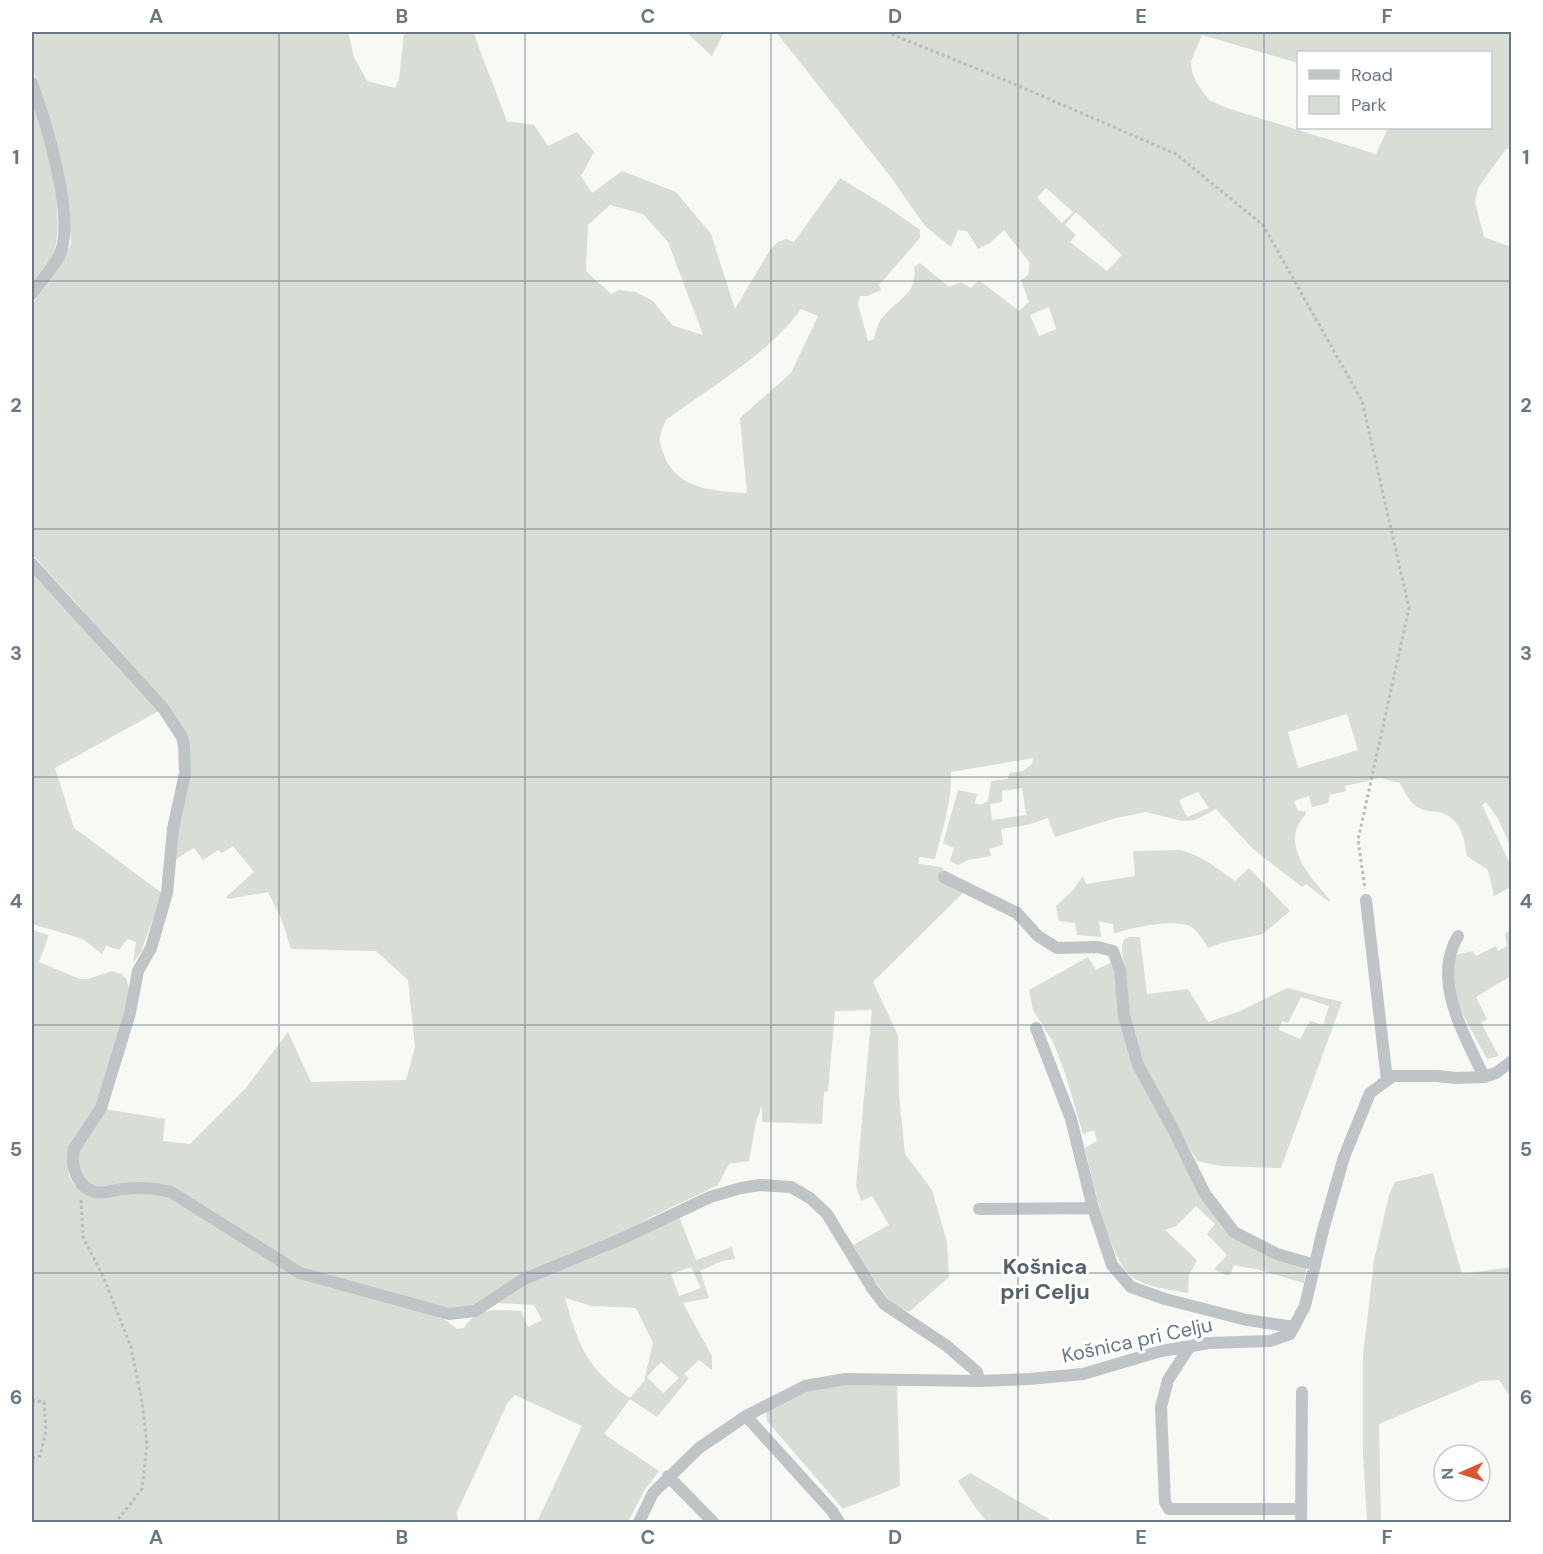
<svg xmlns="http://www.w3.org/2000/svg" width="1543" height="1554" viewBox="0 0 1543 1554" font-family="'DM Sans',sans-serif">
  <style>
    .green { fill: #d8ddd5; fill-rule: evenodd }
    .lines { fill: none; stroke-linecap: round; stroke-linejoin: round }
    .path { stroke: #babdbf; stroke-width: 3; stroke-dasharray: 3 3; stroke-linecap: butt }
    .minor { stroke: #bfc4c7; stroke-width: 12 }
    .grid { fill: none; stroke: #687985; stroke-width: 1.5; stroke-opacity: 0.55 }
    .labels { text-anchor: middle; stroke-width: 6; stroke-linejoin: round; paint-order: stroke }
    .street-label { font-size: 20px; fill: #687985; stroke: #fff }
    .quarter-label { font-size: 22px; font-weight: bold; fill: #56626a; stroke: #fff }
    .neatline { fill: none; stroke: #687985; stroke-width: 2 }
    .grid-label { font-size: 20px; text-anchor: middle; font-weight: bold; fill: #687985 }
  </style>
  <rect width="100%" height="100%" fill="#f8f8f5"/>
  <path class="green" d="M32,32H348L354,57L367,81L395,88L399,79L404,32H473L507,121L534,125L548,146L577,132L594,152L581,176L592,193L622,171L676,192L711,234L735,309L770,250L778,242L786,239L794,242L840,178L886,206L920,230V238L879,285L881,290L867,296H860L858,304L868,341L874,339C876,332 878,322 883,317C897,299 919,293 914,267L920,263L949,287L961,282L971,288L979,280L1019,311L1029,302L1021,280L1028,275L1030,263L1004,230L990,243L978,249L967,231L958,230L951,247L925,226L890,176L776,32H1511V149H1506L1478,188L1475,202L1484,237L1511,247V847L1497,817L1486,802L1482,805L1509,862L1511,870V887L1494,896L1488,870L1467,856C1464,837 1460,816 1438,812C1431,811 1422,811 1416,806C1408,801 1404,790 1400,783L1380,778L1345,786L1346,791L1330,795L1328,803L1312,807L1309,796L1294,801L1298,811H1305L1306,814C1303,818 1297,825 1296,830C1290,857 1314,881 1330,900L1329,902L1306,884L1302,887L1253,849L1216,809L1195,820L1182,821L1146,812L1116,818L1055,837L1048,818L1027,825L1001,829L1003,845L989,849L991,856L968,860L958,865L950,861L954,848L943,843L958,790L977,794L975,803L980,805L988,801L991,781L1008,779L1009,773L1023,771L1032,764L1033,758L951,772C952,802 942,830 935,859L919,857V864L941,867L968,888L873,982L898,1035L899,1094L905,1154L932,1190L947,1242L949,1277L909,1312L892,1304L873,1278L853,1245L889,1225L872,1196L861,1201L856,1186L872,1010L835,1011L828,1091L824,1092L822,1124L762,1122V1105L756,1122L749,1161L729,1164L718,1185L649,1218L606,1243L474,1306L450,1308L403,1297L300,1270L169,1187L99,1188L91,1186L77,1169L78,1151L105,1109L165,1119L163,1141L190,1144L245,1089L288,1032L311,1082L406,1080L415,1047L408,980L376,951L291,949L281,918L268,892L228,899L226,897L254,872L233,846L222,853L218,850L203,860L194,848L176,859L175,856L189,751L79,606L32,554V305L59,266L71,244L66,186L60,160L43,96L32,68ZM1202,35L1298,63V52H1490V128H1388L1376,154L1227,108L1209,100L1196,82L1192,71L1191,61ZM1046,188L1073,212L1062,223L1037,198ZM610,205L643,214L668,242L703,335L672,325L653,301L636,292L619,290L611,294L586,271L588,225ZM1076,212L1122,255L1107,271L1070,242L1076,235L1065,225ZM1049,307L1056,329L1039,336L1030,315ZM801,309L818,316L791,373L740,418L747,493C715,491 677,490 664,455C658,441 659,434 666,420C708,389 771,352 801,309ZM1347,714L1358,750L1298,768L1288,732ZM1022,788L1026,815L992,820L990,804L1002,802V791ZM1198,792L1209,808L1187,817L1179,800Z
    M686,32H724L712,56Z
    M32,95C46,130 69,226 51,260C47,269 38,278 32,286Z
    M32,572L159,711L55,768L74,828L162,893L141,952L133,963L136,942L127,939L119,950L106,946L102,954L83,939L32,924Z
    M1179,850C1200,854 1218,869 1235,881L1249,868L1290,911L1263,934L1221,943L1208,948C1204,941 1197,930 1190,926C1174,919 1131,927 1114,934L1113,924L1099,921L1101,937L1077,935L1075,923L1059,921L1056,906L1073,890L1083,876L1086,884L1135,876L1133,851Z
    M32,930L49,935L39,962L80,979H88L112,971L122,974L127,980L129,991L121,1025L97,1106L68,1156L69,1176L74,1185L83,1191L170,1195L259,1252L434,1315L444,1319L457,1329L464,1328C478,1306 498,1310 521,1311L528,1327L542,1320L534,1305L498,1303L527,1283L599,1255L679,1216L696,1260L732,1247L735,1259L722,1261L700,1271L709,1298L683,1303L712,1356V1370L699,1360L684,1374L689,1378L657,1417L630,1399L604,1434L659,1471L644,1491L628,1522H537L582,1426L515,1395L508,1402L457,1512L458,1522H32ZM691,1267L701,1288L679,1296L671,1274ZM565,1298L592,1306L636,1308L653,1343L644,1381L630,1398C588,1371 578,1345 565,1298ZM661,1362L679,1378L663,1393L647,1377Z
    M1509,931L1511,934V982L1509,977L1476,997L1487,1019L1481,1023L1499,1056L1487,1059L1456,1002L1450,972L1455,955L1473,951L1476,956L1496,946L1498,951L1507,946L1505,933Z
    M1130,937H1140L1147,994L1188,989L1208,1022L1238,1012L1287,988L1342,1002L1281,1168L1221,1166L1197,1161C1179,1126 1154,1093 1139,1056C1129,1030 1128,1002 1126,975C1125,963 1119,950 1124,939ZM1301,997L1329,1006L1323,1025L1310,1021L1300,1039L1279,1030L1282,1021L1288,1023Z
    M1088,957L1096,970L1117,959L1124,1026L1223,1216L1244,1232L1307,1262L1304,1283L1260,1270L1234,1265L1230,1275H1225L1214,1269L1227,1255L1207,1234L1215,1224L1196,1206L1176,1226L1165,1230L1197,1260L1189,1275L1188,1293C1169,1289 1140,1287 1127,1272C1108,1251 1092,1177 1085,1148L1097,1141L1094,1130L1083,1134L1065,1073L1053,1042L1033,1010L1029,990Z
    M1433,1173L1462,1274L1511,1267V1398L1499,1380L1481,1381L1379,1424L1381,1522H1367L1363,1452V1356L1374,1260L1389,1195L1395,1182Z
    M897,1382L900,1486L843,1509L767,1421L766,1412C777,1406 788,1399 799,1395C830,1382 865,1383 897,1382Z
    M970,1473L1049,1519L1047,1522H987L975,1507L958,1481Z"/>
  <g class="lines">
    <path class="path" d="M886,32L1012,83L1176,154L1263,225L1362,401L1409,608L1358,840L1365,889
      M81,1200L83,1237L103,1276L131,1347L142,1402L147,1444L142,1489L116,1522
      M32,1400L44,1402L46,1430L40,1456L32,1458"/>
    <path class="minor" d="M32,83C45,119 77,221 59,256C52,269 40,282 32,294
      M32,564L163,708L182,737L184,746L185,773L173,829L167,893L151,948L138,971L130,1013L101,1108L74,1149C70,1164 77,1188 95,1192C104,1194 114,1190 123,1189C139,1187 156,1188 171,1192L300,1273L449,1314L475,1311L522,1280L619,1240L710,1197L741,1188L760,1185L791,1187L810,1198L827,1214L872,1288L884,1304L947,1346L977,1372L979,1381
      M944,877L1017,913L1038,936L1057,948L1098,947L1113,951L1120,970L1124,1016L1138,1065L1173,1129L1205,1194L1234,1232L1277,1254L1315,1265
      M1366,900L1387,1080
      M1458,936C1431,981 1465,1035 1484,1077
      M1036,1028L1071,1119L1093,1208L1112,1265L1131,1287L1165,1299L1247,1320L1294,1327
      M979,1209L1093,1208
      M1190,1346L1168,1380L1161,1407L1165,1502L1169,1509H1301
      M746,1416L832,1511L839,1522
      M668,1476L713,1522
      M639,1522L653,1493L699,1448L746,1416L805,1386L845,1379L979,1381L1029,1379L1083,1374L1161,1351L1209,1343L1270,1341L1290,1334L1305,1306L1323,1230L1344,1157L1370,1093L1393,1076H1437L1456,1078L1484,1077L1496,1073L1512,1061
      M1301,1522L1302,1392"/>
  </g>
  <path class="grid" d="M279,32V1522M525,32V1522M771,32V1522M1018,32V1522M1264,32V1522M32,281H1512M32,529H1512M32,777H1512M32,1025H1512M32,1273H1512"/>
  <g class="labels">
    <g class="street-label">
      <text transform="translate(1137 1340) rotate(-12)" y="7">Košnica pri Celju</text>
    </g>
    <g class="quarter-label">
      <text x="1045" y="1274">Košnica<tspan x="1045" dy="25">pri Celju</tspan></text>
    </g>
  </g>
  <rect width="1543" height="1554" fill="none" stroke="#ffffff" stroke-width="66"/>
  <rect x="1297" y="51" width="195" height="78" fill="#ffffff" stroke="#c3c9ce" stroke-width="1.5"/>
  <rect x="1309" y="70" width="30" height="9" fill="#bfc4c7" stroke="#c3c9ce" stroke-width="1.5"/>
  <text x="1351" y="81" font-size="18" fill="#687985">Road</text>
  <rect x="1309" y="96" width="30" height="18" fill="#d8ddd5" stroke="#c3c9ce" stroke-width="1.5"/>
  <text x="1351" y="111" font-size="18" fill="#687985">Park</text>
  <g transform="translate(1462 1473) rotate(267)"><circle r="28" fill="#ffffff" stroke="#c3c9ce" stroke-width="1.5"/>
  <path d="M0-4.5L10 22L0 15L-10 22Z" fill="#dc5632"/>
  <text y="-9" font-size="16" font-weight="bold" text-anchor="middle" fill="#687985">N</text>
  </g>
  <rect x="33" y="33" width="1477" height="1488" class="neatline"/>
  <g class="grid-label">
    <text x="156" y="23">A</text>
    <text x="402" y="23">B</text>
    <text x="648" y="23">C</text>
    <text x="895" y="23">D</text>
    <text x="1141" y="23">E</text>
    <text x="1387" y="23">F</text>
    <text x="16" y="164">1</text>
    <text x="1526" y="164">1</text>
    <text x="16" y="412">2</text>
    <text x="1526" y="412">2</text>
    <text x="16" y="660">3</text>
    <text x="1526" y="660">3</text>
    <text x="16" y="908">4</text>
    <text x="1526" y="908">4</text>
    <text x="16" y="1156">5</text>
    <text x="1526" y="1156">5</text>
    <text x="16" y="1404">6</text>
    <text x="1526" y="1404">6</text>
    <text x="156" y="1544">A</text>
    <text x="402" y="1544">B</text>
    <text x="648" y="1544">C</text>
    <text x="895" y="1544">D</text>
    <text x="1141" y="1544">E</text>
    <text x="1387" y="1544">F</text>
  </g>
</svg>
